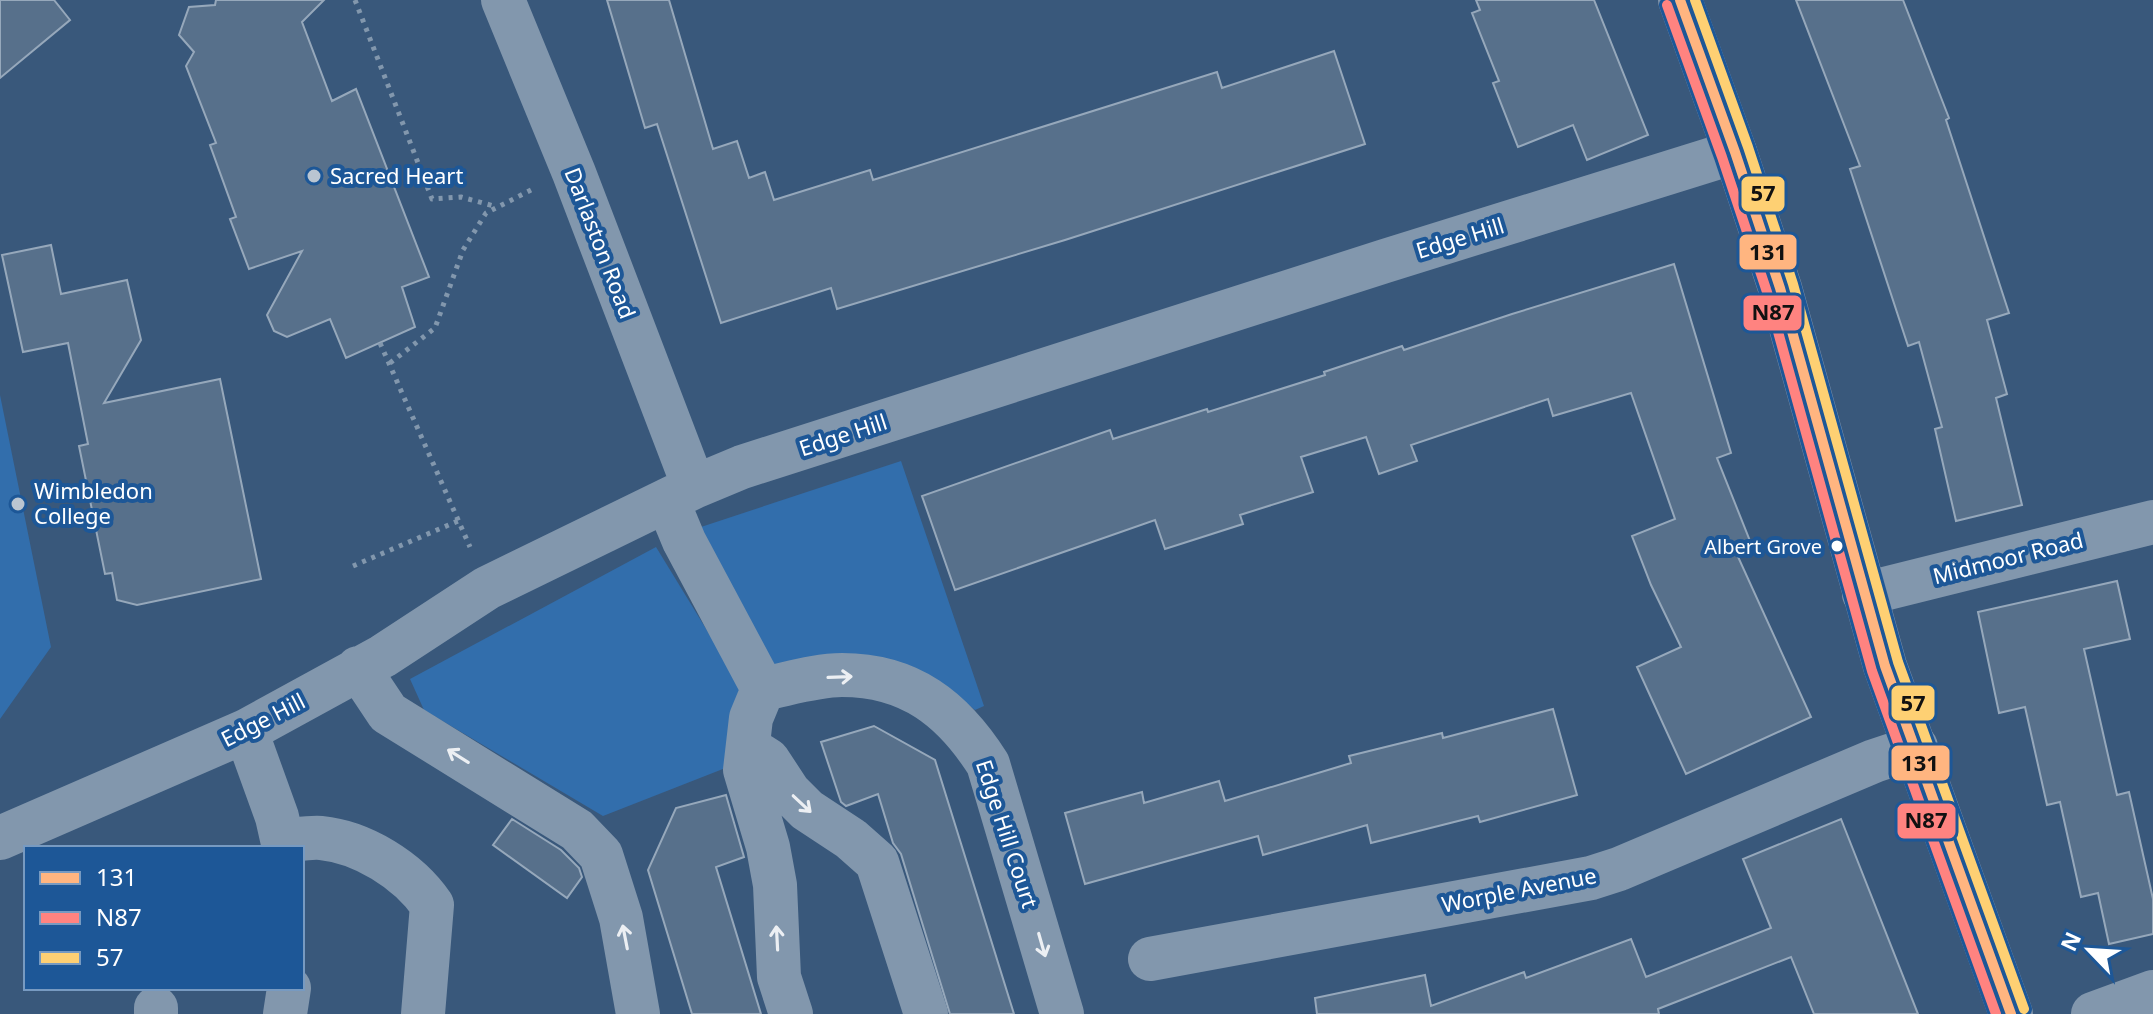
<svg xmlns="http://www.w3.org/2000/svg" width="2153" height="1014" viewBox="0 0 2153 1014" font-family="'Noto Sans',sans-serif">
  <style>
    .green { fill: #326eac }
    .building { fill: #57708b; stroke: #96a8bb; stroke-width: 2 }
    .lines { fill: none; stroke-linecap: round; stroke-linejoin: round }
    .path { stroke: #8297ad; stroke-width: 5; stroke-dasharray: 4 6; stroke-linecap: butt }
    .minor { stroke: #8297ad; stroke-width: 44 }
    .major { stroke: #8094ab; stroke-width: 44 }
    .bus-1-casing { stroke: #1d5797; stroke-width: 16 }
    .bus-2-casing { stroke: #1d5797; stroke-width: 16 }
    .bus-3-casing { stroke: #1d5797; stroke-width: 16 }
    .bus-1 { stroke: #ffb580; stroke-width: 10 }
    .bus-2 { stroke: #ff8380; stroke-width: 10 }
    .bus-3 { stroke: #fed073; stroke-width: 10 }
    .oneway { stroke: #eceff3 }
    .poi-dot { fill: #bac5d1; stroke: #1d5797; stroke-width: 3 }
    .bus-dot { fill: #fff; stroke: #1d5797; stroke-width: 3 }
    .labels { text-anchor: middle; stroke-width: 8; stroke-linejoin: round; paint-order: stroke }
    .bus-label { font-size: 20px; fill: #fff; stroke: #1d5797; text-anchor: end }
    .poi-label { font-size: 22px; fill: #fff; stroke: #1d5797; text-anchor: start }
    .street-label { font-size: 22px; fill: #fff; stroke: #1d5797 }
    .line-badge { stroke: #1d5797; stroke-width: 3 }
    .pale-badge-label { font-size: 22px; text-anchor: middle; font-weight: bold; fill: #111 }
  </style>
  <rect width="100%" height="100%" fill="#39587b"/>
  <path class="green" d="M0,395L51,647L0,719Z
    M901,461L984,706L975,710L940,683L776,672L701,527Z
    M656,547L741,686L728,767L603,816L424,710L410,679Z"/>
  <path class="building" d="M0,0H54L70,20L0,78Z
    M216,0H324L302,22L332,101L356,89L429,277L402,287L415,327L346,358L330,319L287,337L274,331L267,315L302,251L249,269L230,219L236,217L210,145L216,143L186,66L194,52L179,35L189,7L215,5Z
    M607,0H669L713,149L737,141L749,178L765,172L774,200L870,170L873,180L1217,72L1222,88L1334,51L1365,144L1065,240L837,309L831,288L721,323L657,124L645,128Z
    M1476,0H1594L1648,135L1587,160L1573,125L1518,147L1493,83L1499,81L1472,13L1480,10Z
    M1796,0H1903L1949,118L1946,120L2009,313L1987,320L2007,394L1996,398L2022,505L1956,521L1935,429L1942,427L1919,342L1908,346L1850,169L1860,166Z
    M51,245L61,294L127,280L141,340L104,403L220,379L261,579L137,605L117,600L112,573L105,574L79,446L88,444L68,343L23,352L2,255Z
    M1674,264L1731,453L1717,458L1750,541L1734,548L1811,717L1686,774L1637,667L1681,647L1651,585L1632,536L1675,519L1631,393L1553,416L1548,399L1411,445L1417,461L1379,474L1366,437L1301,457L1313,492L1240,515L1243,524L1165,549L1155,520L955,590L922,496L1110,430L1113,439L1207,409L1208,412L1325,375L1324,372L1402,346L1404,350L1512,314Z
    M2117,581L2130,639L2084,649L2117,795L2129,792L2153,899V934L2109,944L2098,893L2081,897L2060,802L2047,805L2025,707L1999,713L1978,612Z
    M1553,709L1577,795L1480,822L1478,816L1371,843L1367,825L1263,855L1258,836L1085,884L1065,813L1142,792L1144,803L1219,781L1225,801L1351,763L1349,756L1442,733L1443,738Z
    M874,726L935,760L1014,1014H950L901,854L893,843L878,794L846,806L841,802L821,742Z
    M726,795L744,857L716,867L761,1014H692L648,870L676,808Z
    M512,819L561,850L579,868L582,877L567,898L493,845Z
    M1841,819L1918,1014H1814L1791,957L1658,1009L1659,1014H1317L1315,998L1425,975L1431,1006L1524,972L1526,978L1631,939L1646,977L1771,928L1743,859Z"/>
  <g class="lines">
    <path class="path" d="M355,0L432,199L461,197L494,206
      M380,343L470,547
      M390,363L435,328L463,250L486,213L535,188
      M353,566L458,521"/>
    <path class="minor" d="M503,0L574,173L694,487
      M667,500L684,541L763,689L751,718L745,770L768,847L775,885L779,977L791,1014
      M1864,594L2153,522
      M358,668L388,713L577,830L601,855L621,918L638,1014
      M763,689C788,684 817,675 842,675C910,675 953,709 988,764L1062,1014
      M246,731L277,817L284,848
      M749,748L768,760L789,792L807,810L851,839L877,862L926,1014
      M0,838L246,731L383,656L487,588L694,487L742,467L1385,261L1735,152
      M283,841C295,840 309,837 321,838C362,842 408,870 432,905L423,1014
      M1150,959L1591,878L1619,869L1874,761L1916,747
      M156,1008V1014
      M285,1014L289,988
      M2093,1014L2153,992"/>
    <path class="major" d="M1680,0L1735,152L1780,288L1885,666L2011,1014"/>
    <defs>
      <path id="bus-1" d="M1680,0L1735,152L1780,288L1885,666L2011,1014"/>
      <path id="bus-2" d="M1667,5L1722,157L1767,292L1872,671L1996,1014"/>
      <path id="bus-3" d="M1695,0L1748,147L1793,284L1898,662L2024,1009"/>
    </defs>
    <use href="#bus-1" class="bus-1-casing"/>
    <use href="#bus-2" class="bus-2-casing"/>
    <use href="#bus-3" class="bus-3-casing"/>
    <use href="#bus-1" class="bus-1"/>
    <use href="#bus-2" class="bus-2"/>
    <use href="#bus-3" class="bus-3"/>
  </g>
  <defs><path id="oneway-shaft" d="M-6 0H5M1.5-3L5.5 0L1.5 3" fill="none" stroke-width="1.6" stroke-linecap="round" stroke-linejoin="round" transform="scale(2)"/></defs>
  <g class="oneway">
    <use href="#oneway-shaft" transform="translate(840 677) rotate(-2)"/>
    <use href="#oneway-shaft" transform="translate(458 756) rotate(-148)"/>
    <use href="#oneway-shaft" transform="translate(802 804) rotate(43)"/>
    <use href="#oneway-shaft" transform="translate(625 937) rotate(-101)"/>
    <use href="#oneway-shaft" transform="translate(777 938) rotate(-93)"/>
    <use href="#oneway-shaft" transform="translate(1042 945) rotate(74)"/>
  </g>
  <g class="poi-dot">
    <circle cx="314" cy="176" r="8"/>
    <circle cx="18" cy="504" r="8"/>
  </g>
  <circle class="bus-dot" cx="1837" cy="546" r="7"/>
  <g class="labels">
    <g class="bus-label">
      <text x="1822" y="554">Albert Grove</text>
    </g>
    <g class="poi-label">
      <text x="330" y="184">Sacred Heart</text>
      <text x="34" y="499">Wimbledon<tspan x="34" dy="25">College</tspan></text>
    </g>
    <g class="street-label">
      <text transform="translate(1460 238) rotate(-17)" y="8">Edge Hill</text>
      <text transform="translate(600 243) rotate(69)" y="8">Darlaston Road</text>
      <text transform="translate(843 435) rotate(-18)" y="8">Edge Hill</text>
      <text transform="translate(2008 558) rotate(-14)" y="8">Midmoor Road</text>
      <text transform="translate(263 720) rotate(-27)" y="8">Edge Hill</text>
      <text transform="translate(1007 834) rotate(72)" y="8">Edge Hill Court</text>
      <text transform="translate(1519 890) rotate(-11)" y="8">Worple Avenue</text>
    </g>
  </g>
  <g class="line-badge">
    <rect x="1740" y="175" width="46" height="38" rx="8" fill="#fed073"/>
    <rect x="1738" y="233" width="60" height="38" rx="8" fill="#ffb580"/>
    <rect x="1742" y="294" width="61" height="38" rx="8" fill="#ff8380"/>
    <rect x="1890" y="684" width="46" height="38" rx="8" fill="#fed073"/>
    <rect x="1890" y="744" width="61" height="38" rx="8" fill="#ffb580"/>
    <rect x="1896" y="802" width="61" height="38" rx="8" fill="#ff8380"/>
  </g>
  <g class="pale-badge-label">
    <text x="1763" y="201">57</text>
    <text x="1768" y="260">131</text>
    <text x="1773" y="320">N87</text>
    <text x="1913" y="711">57</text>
    <text x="1920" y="771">131</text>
    <text x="1926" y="828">N87</text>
  </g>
  <rect x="24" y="846" width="280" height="144" fill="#1d5797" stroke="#779ac1" stroke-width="2"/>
  <rect x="40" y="872" width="40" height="12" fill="#ffb580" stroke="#779ac1" stroke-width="2"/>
  <text x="96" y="886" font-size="24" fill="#ffffff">131</text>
  <rect x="40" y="912" width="40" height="12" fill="#ff8380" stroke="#779ac1" stroke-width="2"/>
  <text x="96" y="926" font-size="24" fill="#ffffff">N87</text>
  <rect x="40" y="952" width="40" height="12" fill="#fed073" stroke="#779ac1" stroke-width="2"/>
  <text x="96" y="966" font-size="24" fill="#ffffff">57</text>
  <g transform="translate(2089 950) rotate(295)" stroke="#1d5797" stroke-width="6" paint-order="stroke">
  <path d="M0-6L14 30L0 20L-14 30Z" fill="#ffffff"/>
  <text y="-12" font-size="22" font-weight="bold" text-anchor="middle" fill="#ffffff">N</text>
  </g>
</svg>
